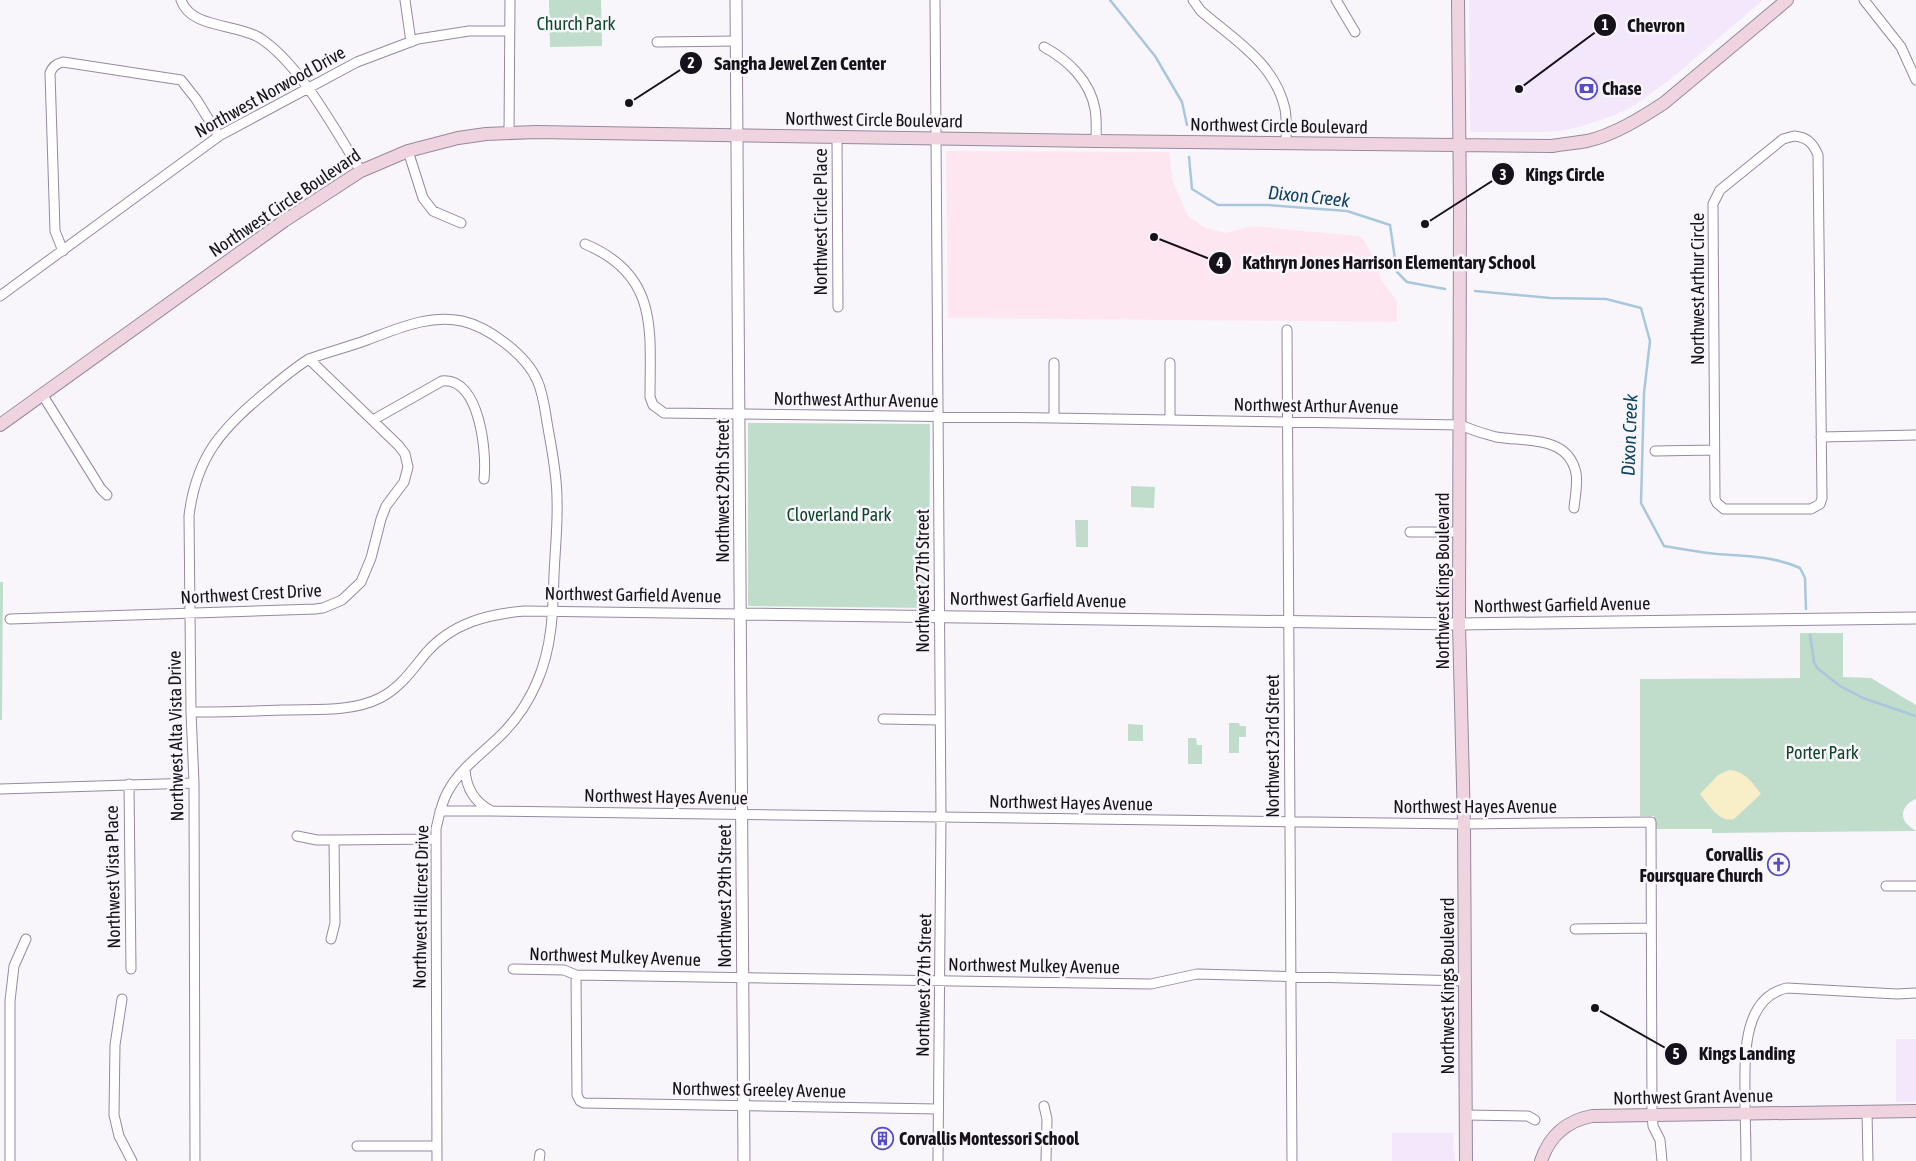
<svg xmlns="http://www.w3.org/2000/svg" width="1916" height="1161" viewBox="0 0 1916 1161" font-family="'Asap Condensed',sans-serif">
  <style>
    .built { fill: #f3e7fb }
    .education { fill: #fee6f1 }
    .green { fill: #c0dcca }
    .sand { fill: #f8eec8 }
    .lines { fill: none; stroke-linecap: round; stroke-linejoin: round }
    .stream { stroke: #a8c7dd; stroke-width: 2.5 }
    .minor-casing { stroke: #9688a1; stroke-width: 11 }
    .tertiary-casing { stroke: #9688a1; stroke-width: 13 }
    .secondary-casing { stroke: #9688a1; stroke-width: 14 }
    .minor { stroke: #fff; stroke-width: 9 }
    .tertiary { stroke: #fff; stroke-width: 11 }
    .secondary { stroke: #efd4e0; stroke-width: 12 }
    .labels { text-anchor: middle; stroke-width: 5; stroke-linejoin: round; paint-order: stroke }
    .park-label { font-size: 18px; fill: #0d462a; stroke: #f9f6fb }
    .poi-label { font-size: 18px; font-weight: bold; fill: #16111a; stroke: #f9f6fb; text-anchor: start }
    .street-label { font-size: 18px; fill: #16111a; stroke: #f9f6fb }
    .water-label { font-size: 19px; font-style: italic; fill: #0d4362; stroke: #f9f6fb }
    .leader { fill: none; stroke: #16111a; stroke-width: 2 }
    .callout-dot { fill: #16111a; stroke: #f9f6fb; stroke-width: 2 }
    .mark-label { font-size: 15px; text-anchor: middle; font-weight: bold; fill: #fff }
    .callout-label { font-size: 19px; text-anchor: middle; font-weight: bold; fill: #16111a; stroke: #f9f6fb; stroke-width: 5; stroke-linejoin: round; paint-order: stroke }
  </style>
  <rect width="100%" height="100%" fill="#f9f6fb"/>
  <path class="built" d="M1469,0H1763L1672,78L1634,106L1615,115L1583,126L1561,131L1543,132H1470Z
    M1896,1039H1916V1102H1896Z
    M1392,1133H1454L1453,1150L1455,1154V1161H1392Z"/>
  <path class="education" d="M946,151L1169,152L1173,182L1188,216L1206,228L1225,233L1252,226L1359,236L1363,239L1374,258L1382,281L1397,301V322L948,318Z"/>
  <path class="green" d="M549,0H601L602,46L550,47Z
    M748,423L930,424L929,608L748,606Z
    M1131,486L1155,487L1154,508L1131,507Z
    M1075,520H1088V547H1076Z
    M0,582H3L2,720H0Z
    M1800,633H1843V677L1871,678L1916,705V799C1907,802 1898,813 1906,823C1909,826 1913,829 1916,831L1712,833V829H1654V816H1640V679L1800,678Z
    M1229,723H1239L1240,726H1246V737H1239V753H1229Z
    M1128,724L1143,725V741H1128Z
    M1188,738H1196L1197,745H1202V764H1188Z"/>
  <path class="sand" d="M1729,770C1745,771 1753,783 1761,794L1734,819C1719,823 1709,805 1700,794L1718,775Z"/>
  <g class="lines">
    <path class="stream" d="M1110,0L1155,56L1182,102L1187,125
      M1189,157L1192,189L1218,205H1268L1347,211L1390,225L1397,272L1407,282L1445,289
      M1475,291L1550,298L1606,299L1641,308L1650,341L1644,393L1641,503L1664,546C1681,549 1699,552 1717,554C1746,556 1773,556 1800,568L1805,578L1806,609
      M1810,635L1814,662L1817,668L1840,686L1863,698L1916,716"/>
    <defs>
      <path id="minor" d="M181,0C191,29 236,23 260,38C301,65 334,129 361,171
        M405,0L411,42
        M935,0L941,817L938,1161
        M1193,0L1201,11C1233,39 1275,63 1285,109C1287,120 1286,132 1286,143
        M1336,0L1355,32
        M1864,0L1901,47L1916,80
        M657,42L737,41
        M1044,47C1068,60 1090,81 1095,109C1097,120 1096,131 1096,141
        M509,133L510,0
        M1794,136C1807,137 1813,143 1818,155L1822,498L1820,504L1811,509H1724L1717,503L1715,499L1713,204L1720,190L1783,139Z
        M837,137L838,307
        M408,151L423,198L433,211L461,223
        M585,244C659,275 650,330 650,397L653,405L664,413L1054,418L1460,425C1472,430 1484,434 1496,437C1526,442 1568,435 1576,473C1578,484 1575,497 1574,508
        M63,251L55,231L50,73C53,66 56,64 63,62L181,80L196,99L219,136
        M0,296L219,136L357,62L418,39L469,31H509
        M1287,330L1292,1161
        M1054,363V418
        M1170,363V420
        M42,394L101,489L107,495
        M373,420L442,381C480,377 487,453 484,479
        M1821,437L1916,435
        M1655,451L1714,450
        M1410,532H1460
        M10,619L315,609L323,608L342,600L361,582L371,558L381,519L386,506L404,482L408,467L405,454L399,446L309,359
        M191,712C223,712 254,711 286,710C317,709 352,712 380,698C400,688 412,670 426,653C452,623 488,614 525,611L741,614
        M883,719L940,720
        M465,769C466,787 473,801 490,810
        M129,784L131,969
        M0,789L194,783
        M440,811H490L1464,824L1651,822L1652,1115L1653,1126L1660,1140L1662,1161
        M297,836L317,840H334L436,839
        M1886,886H1916
        M1575,929L1651,928
        M331,939L335,923L334,840
        M513,969L564,970L576,975L1151,984L1197,974L1465,981
        M576,975L577,1095L580,1101L584,1103L938,1109
        M122,999L115,1045L114,1115L119,1136L132,1161
        M1044,1106L1047,1119L1046,1161
        M1867,1112L1868,1161
        M1466,1115L1528,1116L1535,1120
        M357,1146H436
        M10,1161V1001L14,966L26,939
        M195,1161L194,783L191,712L189,516C196,457 222,428 266,392C280,380 294,368 309,359C328,352 348,347 367,340C397,329 429,314 462,321C489,327 526,355 537,380C544,395 545,412 548,428C552,451 557,475 557,499C558,524 555,550 554,575C553,612 552,648 537,682C528,703 515,722 498,738C480,755 459,770 447,793C441,804 439,817 436,829L437,1161
        M539,1161L540,1154
        M1746,1161C1746,1139 1745,1118 1745,1096C1745,1060 1741,998 1787,988L1897,994L1916,993"/>
      <path id="tertiary" d="M736,0L744,1161
        M741,614L1459,624L1916,618"/>
      <path id="secondary" d="M1458,0L1460,206L1459,624L1464,824L1466,1161
        M0,425L284,221L361,171L408,151L458,138L486,134L536,132L1096,141L1552,146C1563,144 1576,143 1587,141C1614,135 1641,118 1664,103L1787,0
        M1541,1161C1549,1137 1566,1121 1592,1116L1916,1111"/>
    </defs>
    <use href="#minor" class="minor-casing"/>
    <use href="#tertiary" class="tertiary-casing"/>
    <use href="#secondary" class="secondary-casing"/>
    <use href="#minor" class="minor"/>
    <use href="#tertiary" class="tertiary"/>
    <use href="#secondary" class="secondary"/>
  </g>
  <defs>
    <symbol id="bank-ring" viewBox="-11 -11 22 22"><circle r="9.5" fill="#f9f6fb" stroke="#564dc4" stroke-width="1.5"/><path d="M-6-4H6V4H-6ZM0-2.3a2.3 2.3 0 1 0 0 4.6a2.3 2.3 0 1 0 0-4.6Z" fill="#564dc4"/></symbol>
    <symbol id="church-ring" viewBox="-11 -11 22 22"><circle r="9.5" fill="#f9f6fb" stroke="#564dc4" stroke-width="1.5"/><path d="M-1.2-6h2.4v3.5h3.3v2.4h-3.3V6h-2.4V-.1h-3.3v-2.4h3.3Z" fill="#564dc4"/></symbol>
    <symbol id="building-ring" viewBox="-11 -11 22 22"><circle r="9.5" fill="#f9f6fb" stroke="#564dc4" stroke-width="1.5"/><path d="M-4-6H4V6H1V3H-1V6H-4ZM-2.5-4.3h1.7v1.8h-1.7ZM.8-4.3h1.7v1.8H.8ZM-2.5-1h1.7V.8h-1.7ZM.8-1h1.7V.8H.8Z" fill="#564dc4"/></symbol>
  </defs>
  <g fill-rule="evenodd">
    <use href="#bank-ring" x="1574" y="76" width="25" height="25"/>
    <use href="#church-ring" x="1766" y="852" width="25" height="25"/>
    <use href="#building-ring" x="870" y="1126" width="25" height="25"/>
  </g>
  <g class="labels">
    <g class="park-label">
      <text x="576" y="30">Church Park</text>
      <text x="839" y="521">Cloverland Park</text>
      <text x="1822" y="759">Porter Park</text>
    </g>
    <g class="poi-label">
      <text x="1602" y="95">Chase</text>
      <text x="1763" y="861" text-anchor="end">Corvallis<tspan x="1763" dy="21">Foursquare Church</tspan></text>
      <text x="899" y="1145">Corvallis Montessori School</text>
    </g>
    <g class="street-label">
      <text transform="translate(270 92) rotate(-29)" y="6">Northwest Norwood Drive</text>
      <text transform="translate(874 120) rotate(1)" y="6">Northwest Circle Boulevard</text>
      <text transform="translate(1279 126) rotate(1)" y="6">Northwest Circle Boulevard</text>
      <text transform="translate(285 203) rotate(-34)" y="6">Northwest Circle Boulevard</text>
      <text transform="translate(821 222) rotate(-90)" y="6">Northwest Circle Place</text>
      <text transform="translate(1698 289) rotate(-90)" y="6">Northwest Arthur Circle</text>
      <text transform="translate(856 400) rotate(1)" y="6">Northwest Arthur Avenue</text>
      <text transform="translate(1316 406) rotate(1)" y="6">Northwest Arthur Avenue</text>
      <text transform="translate(723 491) rotate(-90)" y="6">Northwest 29th Street</text>
      <text transform="translate(923 581) rotate(-90)" y="6">Northwest 27th Street</text>
      <text transform="translate(1443 581) rotate(-90)" y="6">Northwest Kings Boulevard</text>
      <text transform="translate(251 594) rotate(-3)" y="6">Northwest Crest Drive</text>
      <text transform="translate(633 595) rotate(1)" y="6">Northwest Garfield Avenue</text>
      <text transform="translate(1038 600) rotate(1)" y="6">Northwest Garfield Avenue</text>
      <text transform="translate(1562 605) rotate(-1)" y="6">Northwest Garfield Avenue</text>
      <text transform="translate(176 736) rotate(-91)" y="6">Northwest Alta Vista Drive</text>
      <text transform="translate(1273 746) rotate(-90)" y="6">Northwest 23rd Street</text>
      <text transform="translate(666 797) rotate(1)" y="6">Northwest Hayes Avenue</text>
      <text transform="translate(1071 803) rotate(1)" y="6">Northwest Hayes Avenue</text>
      <text x="1475" y="813">Northwest Hayes Avenue</text>
      <text transform="translate(113 877) rotate(-91)" y="6">Northwest Vista Place</text>
      <text transform="translate(725 896) rotate(-90)" y="6">Northwest 29th Street</text>
      <text transform="translate(421 907) rotate(-89)" y="6">Northwest Hillcrest Drive</text>
      <text transform="translate(615 957) rotate(2)" y="6">Northwest Mulkey Avenue</text>
      <text transform="translate(1034 966) rotate(1)" y="6">Northwest Mulkey Avenue</text>
      <text transform="translate(924 985) rotate(-89)" y="6">Northwest 27th Street</text>
      <text transform="translate(1448 986) rotate(-90)" y="6">Northwest Kings Boulevard</text>
      <text transform="translate(759 1090) rotate(1)" y="6">Northwest Greeley Avenue</text>
      <text transform="translate(1693 1097) rotate(-1)" y="6">Northwest Grant Avenue</text>
    </g>
    <g class="water-label">
      <text transform="translate(1309 196) rotate(6)" y="7">Dixon Creek</text>
      <text transform="translate(1629 435) rotate(-88)" y="7">Dixon Creek</text>
    </g>
  </g>
  <path class="leader" d="M1519 89L1605 25M629 103L691 63M1425 224L1503 174M1154 237L1220 263M1595 1008L1676 1054"/>
  <g class="callout-dot">
    <circle cx="1519" cy="89" r="5"/>
    <circle cx="629" cy="103" r="5"/>
    <circle cx="1425" cy="224" r="5"/>
    <circle cx="1154" cy="237" r="5"/>
    <circle cx="1595" cy="1008" r="5"/>
    <circle cx="1605" cy="25" r="12"/>
    <circle cx="691" cy="63" r="12"/>
    <circle cx="1503" cy="174" r="12"/>
    <circle cx="1220" cy="263" r="12"/>
    <circle cx="1676" cy="1054" r="12"/>
  </g>
  <g class="mark-label">
    <text x="1605" y="30">1</text>
    <text x="691" y="68">2</text>
    <text x="1503" y="180">3</text>
    <text x="1220" y="268">4</text>
    <text x="1676" y="1059">5</text>
  </g>
  <g class="callout-label">
    <text x="1656" y="32">Chevron</text>
    <text x="800" y="70">Sangha Jewel Zen Center</text>
    <text x="1565" y="181">Kings Circle</text>
    <text x="1389" y="269">Kathryn Jones Harrison Elementary School</text>
    <text x="1747" y="1060">Kings Landing</text>
  </g>
</svg>
